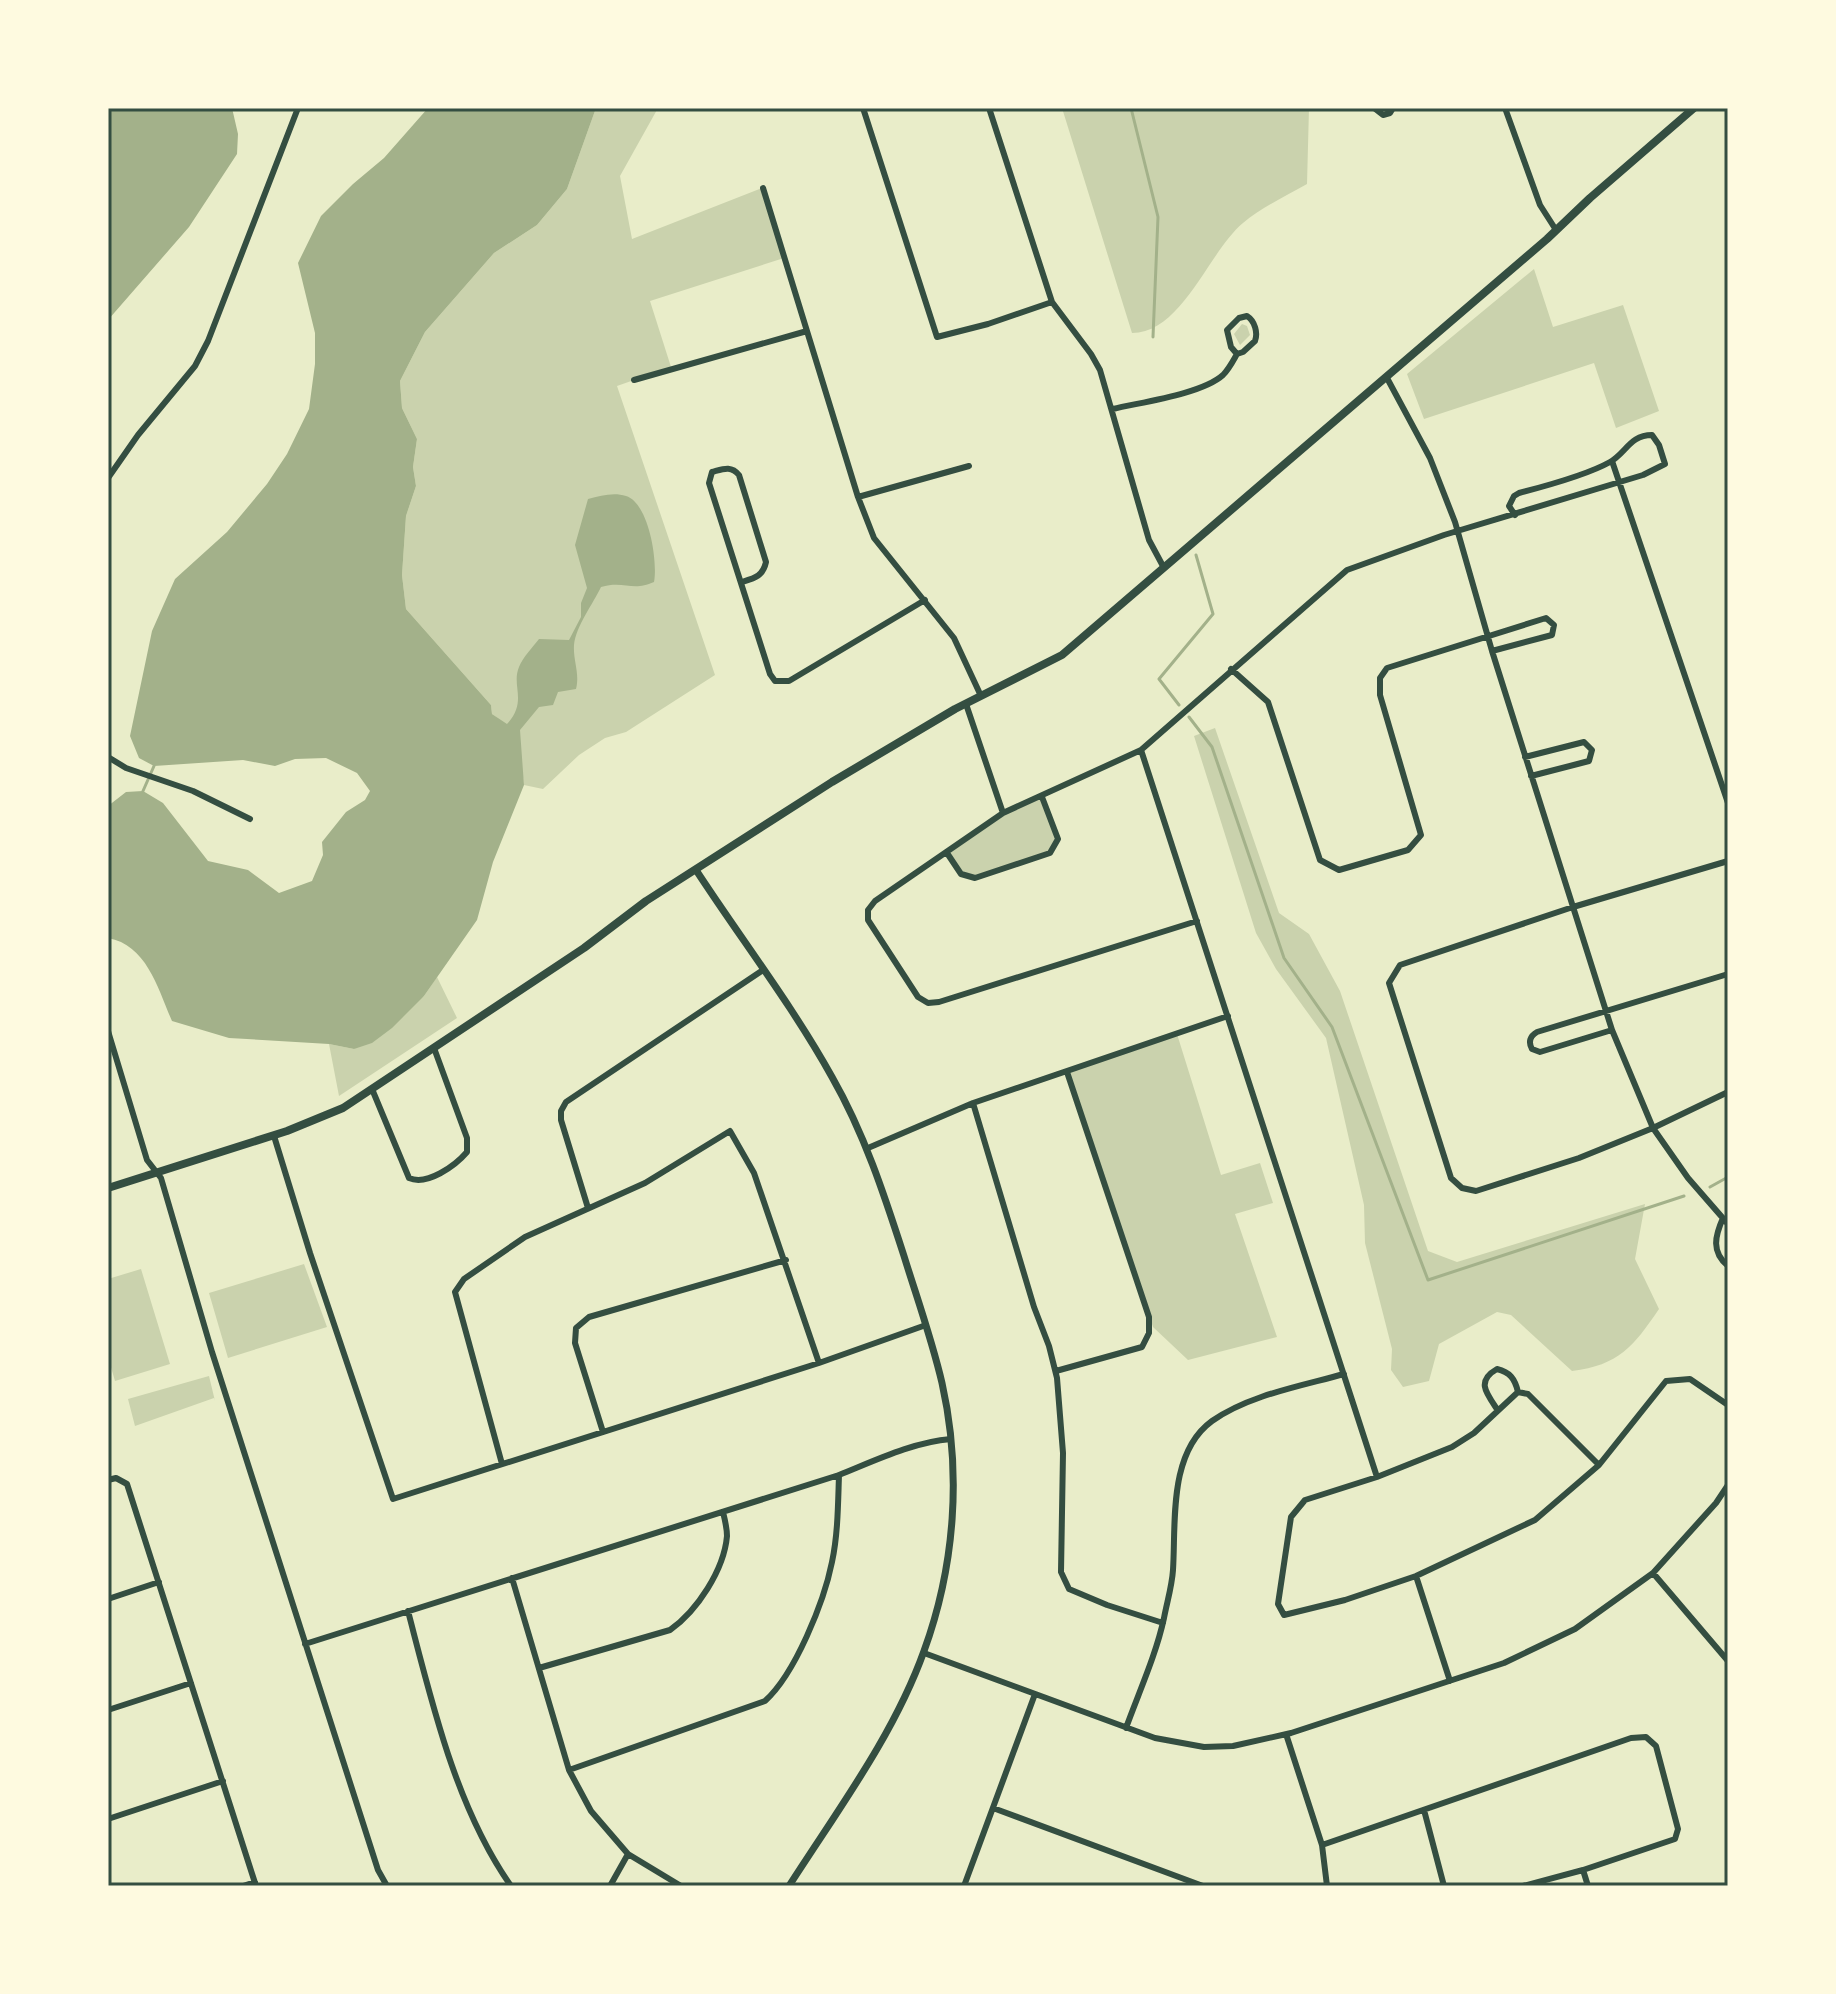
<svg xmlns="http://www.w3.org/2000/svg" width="1836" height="1994" viewBox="0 0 1836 1994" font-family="'IBM Plex Sans',sans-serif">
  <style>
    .green { fill: #cad2ad }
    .water { fill: #a3b18a }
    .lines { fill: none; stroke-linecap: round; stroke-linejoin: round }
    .stream { stroke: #a3b18a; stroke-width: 3 }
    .minor { stroke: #344e41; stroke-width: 6 }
    .tertiary { stroke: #344e41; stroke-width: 7 }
    .secondary { stroke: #344e41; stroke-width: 8 }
    .neatline { fill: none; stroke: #344e41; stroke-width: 3 }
  </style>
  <rect width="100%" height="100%" fill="#e9edc9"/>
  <path class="green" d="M596,108H658L620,176L632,239L762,188L784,258L650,301L671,367L617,386L715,675L626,732L605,738L579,755L543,789L524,785C521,757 516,730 492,714L491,705L406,609L402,575L406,516L416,486L413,467L417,439L402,408L400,381L425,332L494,253L537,225L567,189Z
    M1062,108H1309L1307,184C1286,196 1262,207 1243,223C1209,251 1182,333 1132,333Z
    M1534,269L1553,327L1623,305L1659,411L1616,428L1594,363L1424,419L1407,374Z
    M1242,324L1247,326L1250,335L1240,345L1234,334Z
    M1215,728L1279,913L1309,934L1340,991L1428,1251L1457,1262L1645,1204L1635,1259L1659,1309C1633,1347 1619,1365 1572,1371L1511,1315L1497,1312L1439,1344L1429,1381L1403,1387L1391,1370L1392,1349L1365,1243L1364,1205L1326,1038L1276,969L1256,933L1194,736Z
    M1042,797L1058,839L1050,853L975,878L961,874L947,853L1003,813Z
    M437,977L457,1018L339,1096L329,1044L354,1049L424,996Z
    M1177,1034L1221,1175L1260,1163L1273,1203L1235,1214L1277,1337L1188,1360L1153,1327L1067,1072Z
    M304,1264L327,1327L228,1358L209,1293Z
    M141,1269L170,1364L115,1381L108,1357V1332L110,1331L108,1323V1279Z
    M209,1376L215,1401L214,1398L135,1426L128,1399Z"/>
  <path class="water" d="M108,108H232L238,134L237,154L189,227L108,320Z
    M428,108H596L567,189L537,225L494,253L425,332L400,381L402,408L417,439L413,467L416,486L406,516L402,575L406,609L491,705L492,714L507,724C528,701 511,686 519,667C523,657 533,647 539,639L569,640L581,617V603L587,588L575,545L588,499C601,496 613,492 626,496C649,503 658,562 654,582C632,592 624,580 601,587C593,604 576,626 574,645C573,661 580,673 576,689L558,692L553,705L539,707L520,730L524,785L493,862L477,920L424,996L392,1028L372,1043L354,1049L329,1044L229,1038L172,1021C158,989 147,945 108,938V806L126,792L143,791L163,803L208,861L248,870L279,893L312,881L323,855L322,842L346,812L365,800L370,791L357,773L326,758L295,759L275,766L243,760L154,766L139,758L130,736L152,631L175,579L227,532L267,484L287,454L309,409L315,364V333L298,263L321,216L353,184L384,158Z"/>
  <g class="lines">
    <path class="stream" d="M1131,108L1158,217L1153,337
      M1179,705L1159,679L1213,614L1196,555
      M1189,717L1212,747L1284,958L1332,1027L1428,1280L1684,1196
      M143,791L154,766
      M1710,1187L1728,1177"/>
    <path class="minor" d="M863,108L937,337L988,324L1052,302
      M989,108L1052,302L1091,354L1100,370L1149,540L1164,568
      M1374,108L1383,115L1390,113L1393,108
      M1505,108L1540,205L1556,230
      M763,188L858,497L874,538L954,638L981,696
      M1387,378L1430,458L1455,522L1492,651L1612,1030L1653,1128L1688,1178L1728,1224
      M634,380L807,331
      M1113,409C1142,402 1202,394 1223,375C1229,369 1233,361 1237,354L1243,352L1255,341C1258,333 1255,321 1247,316L1239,318L1227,330L1231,347L1237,354
      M1612,461L1728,803
      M108,478L138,435L195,366L208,341L298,108
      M858,497L969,466
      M742,582C755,578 763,576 766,562L739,475C731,465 723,469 712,472L709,483L770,674L775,681H789L925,600
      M1231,669L1268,702L1320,860L1339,870L1408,850L1421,835L1380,695V678L1387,668L1546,618L1554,625L1552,635L1492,651
      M966,704L1003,813
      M1141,750L1377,1477
      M108,757L126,768L193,791L250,819
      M1525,757L1584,742L1592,750L1589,761L1531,776
      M947,853L961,874L975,878L1050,853L1058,839L1042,797
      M1728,861L1573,907L1400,965L1389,983L1451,1178L1462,1188L1476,1191L1579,1158L1653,1128L1728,1092
      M1197,921L939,1002L928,1003L918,997L868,920V910L875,901L1003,813L1141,750L1347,570L1444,535L1643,475L1665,464L1659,445L1652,435C1630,435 1626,453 1610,462C1587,475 1546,486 1519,493L1514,496L1509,506L1515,515
      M1612,1030L1540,1052L1532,1049C1528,1042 1530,1036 1537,1032L1728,974
      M108,1031L147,1160L161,1178L212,1352L378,1870L387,1886
      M372,1089L409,1178C427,1186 455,1166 467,1152V1138L434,1048
      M973,1103L1034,1307L1049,1346L1057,1378L1063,1453L1061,1572L1069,1589L1107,1605L1163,1623
      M274,1136L310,1253L393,1499L819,1363L926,1325
      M868,1148L973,1103L1228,1016
      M588,1208L561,1120V1111L566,1102L763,970
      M1723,1218C1715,1236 1711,1252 1728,1266
      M1056,1371L1142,1347L1149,1333V1317L1067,1072
      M1497,1409C1486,1393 1476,1381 1497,1369C1510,1372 1515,1379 1518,1392
      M603,1432L575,1343L576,1328L589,1317L786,1260
      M502,1464L455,1292L464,1279L525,1237L645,1183L730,1131L754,1173L819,1363
      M1599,1465L1528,1394L1518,1392L1474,1433L1452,1447L1377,1477L1305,1500L1291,1517L1278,1604L1284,1615L1345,1600L1416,1576L1535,1520L1599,1465L1666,1381L1690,1379L1728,1405
      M108,1480L116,1478L127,1484L256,1886
      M1653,1573L1728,1661
      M1416,1576L1450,1681
      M512,1578L569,1770L591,1811L628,1854L681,1886
      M108,1599L159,1582
      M408,1611C432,1703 456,1808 511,1886
      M305,1644L839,1475C874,1461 913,1442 951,1439
      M924,1653L1155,1738L1204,1747L1233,1746L1291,1733L1504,1663L1575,1629L1653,1573L1716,1503L1728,1485
      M539,1668L670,1630C697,1611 724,1570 727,1536C727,1528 725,1520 723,1512
      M108,1710L191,1683
      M1126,1728C1139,1692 1156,1655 1164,1618C1167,1602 1172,1586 1173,1570C1176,1523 1168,1453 1212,1421C1249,1395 1301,1386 1344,1374
      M1286,1734L1322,1845L1327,1886
      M569,1770L765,1701C795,1674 824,1602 832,1562C838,1534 838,1504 839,1475
      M993,1808L1203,1886
      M1424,1810L1444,1886
      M108,1819L223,1781
      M1322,1845L1631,1738L1646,1737L1656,1746L1678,1829L1675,1839L1583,1870L1523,1886
      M1583,1870L1588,1886
      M243,1886L255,1882
      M610,1886L628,1854
      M964,1886L1035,1694"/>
    <path class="tertiary" d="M696,870C741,939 792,1005 832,1077C864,1133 884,1194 904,1256C917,1298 932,1340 942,1383C962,1472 955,1566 924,1651C894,1735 837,1811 789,1886"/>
    <path class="secondary" d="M108,1188L287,1131L343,1108L584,948L646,901L832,782L955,709L1062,655L1547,239L1590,198L1694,108"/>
  </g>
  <rect width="1836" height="1994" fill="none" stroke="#fefae0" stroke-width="220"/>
  <rect x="110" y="110" width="1616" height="1774" class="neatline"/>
</svg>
